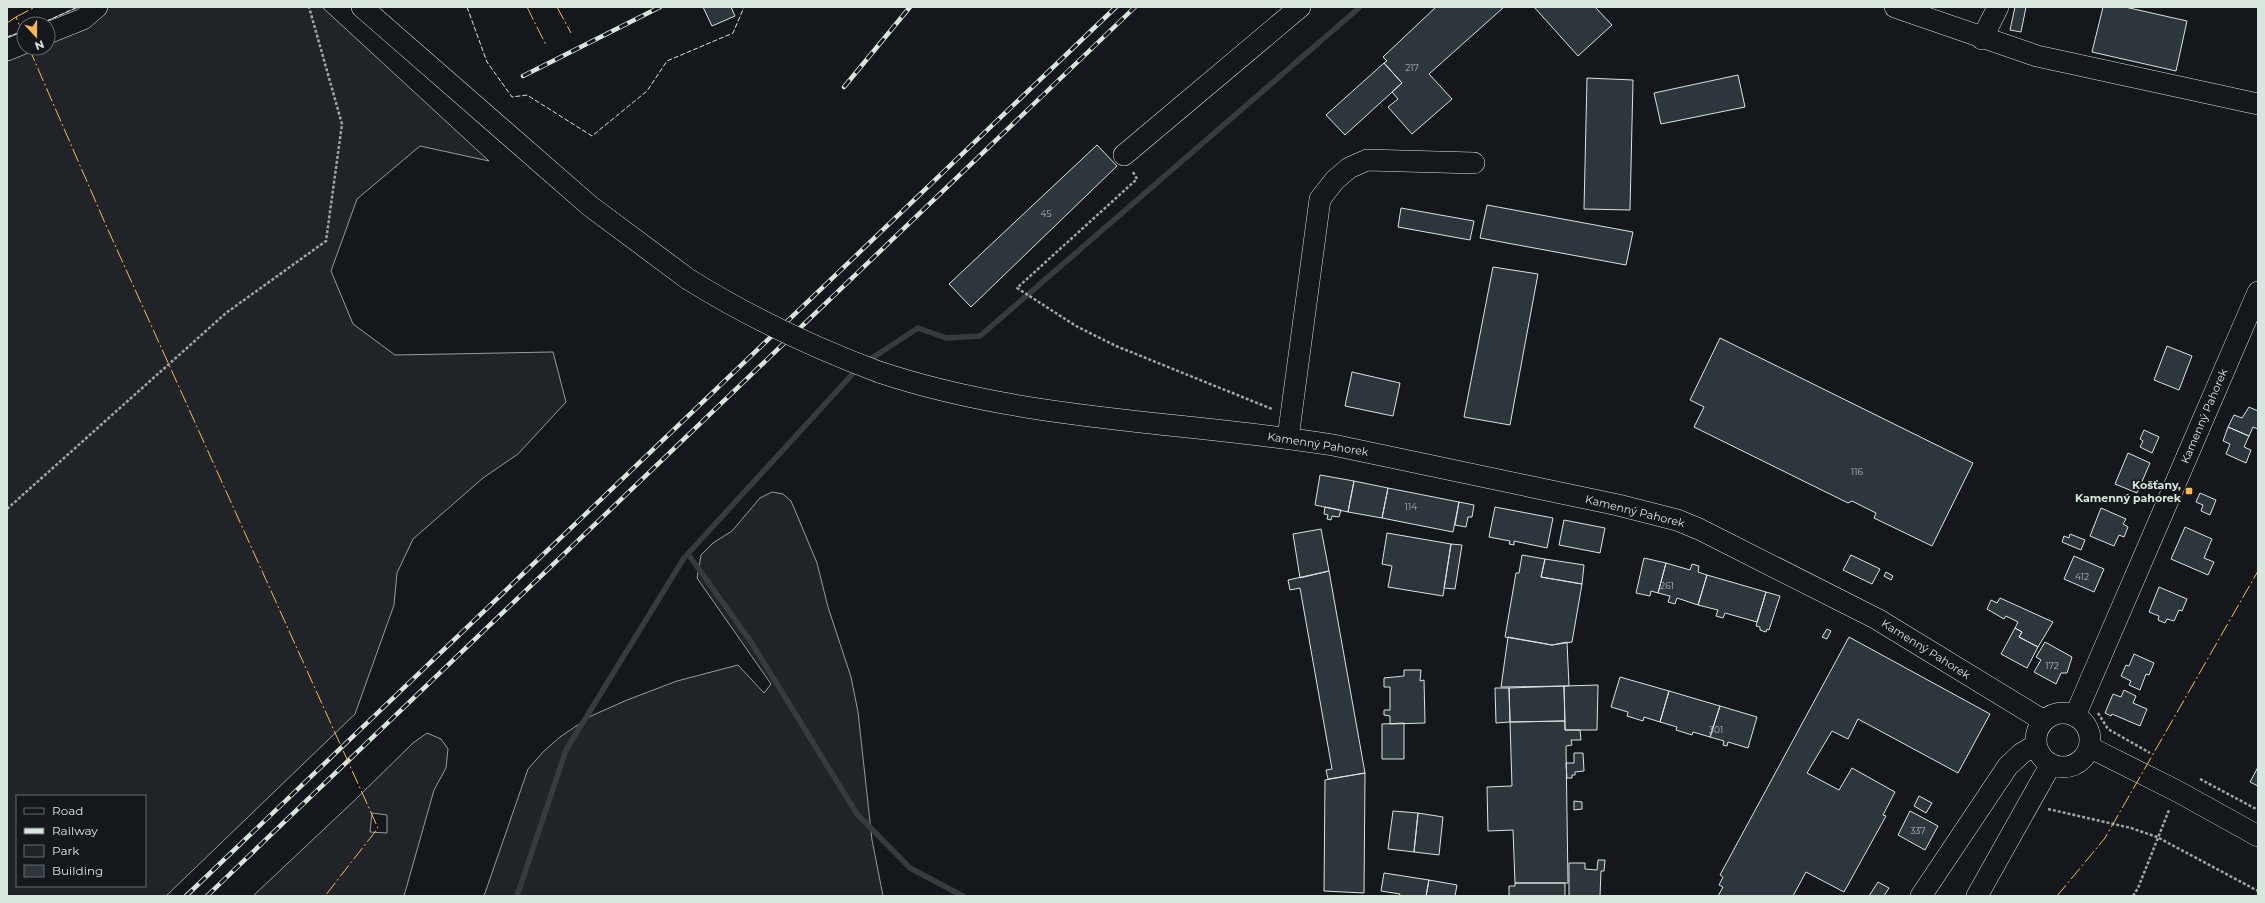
<svg xmlns="http://www.w3.org/2000/svg" width="2265" height="903" viewBox="0 0 2265 903" font-family="Montserrat,sans-serif">
  <style>
    .green { fill: #202428; stroke: #939e99; fill-rule: evenodd }
    .lines { fill: none; stroke-linecap: round; stroke-linejoin: round }
    .stream { stroke: #363b3e; stroke-width: 5.5 }
    .building { fill: #2c363c; stroke: #d8e6dc }
    .minor-casing { stroke: #d8e6dc; stroke-width: 22 }
    .path { stroke: #9da8a2; stroke-width: 2.5; stroke-dasharray: 3 2; stroke-linecap: butt }
    .minor { stroke: #14181c; stroke-width: 21 }
    .rail-casing { stroke: #d8e6dc; stroke-width: 4.5 }
    .rail { stroke: #14181c; stroke-width: 3; stroke-dasharray: 9; stroke-linecap: butt }
    .minor-bridge-casing { stroke: #d8e6dc; stroke-width: 22; stroke-linecap: butt }
    .minor-bridge { stroke: #14181c; stroke-width: 21 }
    .fence { stroke: #d8e6dc; stroke-width: 1; stroke-dasharray: 5 2; stroke-linecap: butt }
    .power { stroke: #ffb74d; stroke-width: 1; stroke-dasharray: 14 3 2 3; stroke-linecap: butt }
    .poi-dot { fill: #ffb74d; stroke: #14181c; stroke-width: 1.5 }
    .labels { text-anchor: middle; stroke-width: 3; stroke-linejoin: round; paint-order: stroke }
    .number-label { font-size: 9px; fill: #adbab4 }
    .street-label { font-size: 11px; fill: #d8e6dc; stroke: #14181c }
    .poi-label { font-size: 11px; font-weight: bold; fill: #d8e6dc; stroke: #14181c; text-anchor: end }
  </style>
  <rect width="100%" height="100%" fill="#14181c"/>
  <path class="green" d="M78,7H322L489,161L420,146L357,199L331,271L353,324L395,355L553,352L566,402L518,454L483,478L413,539L397,573L394,605L355,714L166,896H7V37L24,31V48H48V24H40ZM17,796H145V886H17Z
    M772,492L783,494L791,501L797,515L817,563L828,607L851,677L858,712L872,840L883,896H484L528,769L544,751L560,737L591,716L627,700L677,681L738,665L764,693L771,684L697,578L701,555L713,543L732,531L760,498Z
    M427,733L441,739L448,749L446,768L434,790L404,896H253L357,798L413,743ZM372,813L387,815V833L370,832Z"/>
  <g class="lines">
    <path class="stream" d="M866,362L918,328L946,338L980,336L1360,7
      M688,554L751,642L857,814L910,868L963,896
      M517,896L566,750L684,558L858,368"/>
  </g>
  <path class="building" d="M703,7H731L735,16L712,26Z
    M1436,7H1504L1429,74L1452,99L1412,134L1388,107L1398,99L1392,92L1402,83L1384,63L1387,61L1383,57Z
    M1534,7H1595L1612,25L1578,56Z
    M2015,7H2026L2021,32L2010,30Z
    M2103,7H2125L2187,21L2176,71L2092,52Z
    M1384,63L1402,83L1345,135L1326,115Z
    M1738,75L1745,107L1661,124L1654,93Z
    M1587,78L1633,80L1630,210L1584,209Z
    M1097,145L1117,166L971,307L949,284Z
    M1487,205L1633,232L1626,265L1480,238Z
    M1401,208L1474,221L1470,240L1398,227Z
    M1493,267L1538,274L1510,425L1464,417Z
    M1720,338L1973,463L1932,546L1874,518L1876,513L1852,501L1848,503L1694,427L1704,407L1690,400Z
    M2167,346L2192,356L2179,390L2154,380Z
    M1352,372L1400,383L1393,416L1345,406Z
    M2249,407L2258,411V429L2253,427L2249,436L2228,427L2234,415L2242,418Z
    M2228,427L2249,436L2244,447L2251,450L2246,463L2226,454L2230,444L2223,441Z
    M2144,430L2159,437L2152,453L2140,447L2143,441L2140,439Z
    M2128,453L2150,463L2137,493L2115,484Z
    M1320,475L1354,481L1348,512L1315,505Z
    M1354,481L1388,488L1382,518L1348,512Z
    M1388,488L1459,502L1453,532L1382,518Z
    M2200,493L2216,500L2210,515L2201,511L2203,505L2196,502Z
    M1459,502L1474,505L1472,517H1468L1466,527L1455,525Z
    M1325,507L1341,510L1339,517L1332,516L1331,520L1327,519L1328,515L1324,514Z
    M1495,507L1553,518L1547,548L1514,541V545L1509,544L1510,541L1489,537Z
    M2101,508L2126,519L2123,524L2128,527L2124,537L2119,535L2114,546L2090,536Z
    M1564,520L1605,528L1600,553L1559,545Z
    M2185,527L2212,539L2204,558L2214,562L2208,575L2171,559Z
    M1321,529L1329,571L1300,578L1293,534Z
    M1387,533L1451,544L1443,596L1388,587L1392,566L1382,564Z
    M2070,534L2085,540L2081,550L2062,542L2064,536L2069,538Z
    M1451,544L1462,545L1455,589L1444,588Z
    M1522,555L1545,559L1541,577L1582,584L1572,642L1552,645L1505,637L1516,573H1519Z
    M1851,555L1880,569L1872,584L1843,570Z
    M2074,556L2104,569L2094,592L2064,579Z
    M1644,558L1666,563L1658,593L1651,591L1650,596L1636,593Z
    M1545,559L1584,565L1582,584L1541,577Z
    M1666,563L1690,570L1692,564L1699,566L1698,572L1707,575L1698,605L1677,598L1675,604L1668,602L1670,596L1658,593Z
    M1329,571L1365,773L1328,779L1326,770L1332,769L1300,588L1290,590L1288,580Z
    M1886,572L1893,576L1891,580L1884,576Z
    M1707,575L1766,592L1757,622L1725,613L1723,618L1716,616L1718,610L1698,605Z
    M2159,587L2187,599L2182,611L2179,610L2174,621L2167,619L2165,623L2158,620L2159,616L2149,612Z
    M1766,592L1780,596L1769,630L1767,629L1766,632L1760,630V627L1756,626Z
    M2000,598L2053,622L2038,647L2019,637L2022,632L2015,628L2018,622L2006,616L2004,619L1987,609L1991,600L1997,603Z
    M2015,628L2022,632L2019,637L2038,647L2027,668L2001,654Z
    M1827,629L1831,631L1827,639L1822,637Z
    M1508,637L1552,645L1567,642L1569,686L1501,687Z
    M1849,637L1990,714L1958,773L1858,719L1848,739L1832,731L1807,773L1839,790L1852,768L1895,792L1883,815L1886,816L1844,892L1806,872L1793,896H1718L1723,887L1719,885L1723,877L1720,875Z
    M2045,642L2072,657L2067,673H2061L2056,684L2034,672L2041,660L2036,657Z
    M2134,654L2154,663L2149,675L2146,674L2140,690L2129,685L2131,681L2121,676L2126,665L2129,666Z
    M1404,670H1421L1420,681L1424,680L1425,723L1390,724V716L1384,715V710H1390V687H1384V678L1404,676Z
    M1620,677L1669,691L1660,722L1644,717L1643,721L1627,716L1628,712L1611,707Z
    M1598,685L1597,730H1565L1564,686Z
    M1564,686L1565,721L1510,722L1509,688Z
    M1495,688H1509L1510,722L1496,723Z
    M2124,690L2136,696L2133,703L2147,709L2140,726L2112,714L2111,716L2105,713L2113,694L2121,697Z
    M1669,691L1720,706L1710,737L1693,732L1692,735L1676,730L1677,727L1660,722Z
    M1720,706L1757,717L1748,748L1728,742L1727,746L1723,745L1724,741L1710,737Z
    M1565,721V730H1580L1581,740H1571L1572,745L1566,746L1568,883H1515L1513,830L1488,831L1487,787L1512,786L1510,722Z
    M1404,723V759H1382V724Z
    M1574,753H1583L1584,771L1575,772V775H1572V778H1567L1566,763H1574Z
    M2258,767V786L2250,782Z
    M1365,773L1364,893L1324,891L1325,780Z
    M1919,796L1932,803L1926,813L1914,806Z
    M1574,801L1582,802V809L1574,810Z
    M1393,811L1418,813L1414,852L1388,849Z
    M1910,811L1938,826L1925,850L1898,835Z
    M1418,813L1443,817L1439,855L1414,852Z
    M1598,860H1605L1604,871H1601L1600,896H1569V863H1585V869L1597,870Z
    M1384,873L1429,880L1426,896H1399L1400,894L1381,891Z
    M1429,880L1457,885L1455,896H1426Z
    M1878,882L1889,888L1884,896H1869Z
    M1515,883H1565V896H1509V886H1515Z"/>
  <g class="lines">
    <defs>
      <path id="minor" d="M362,7L590,206L688,279
        M1895,7L2037,56L2258,104
        M48,33L83,19L97,7
        M1982,39L1998,7
        M7,50L24,43
        M1124,155L1300,7
        M879,372C1026,421 1181,421 1333,445L1618,505L1677,520L1699,529L1877,619L2044,721
        M1288,438L1320,199L1335,180L1349,168L1367,160L1474,163
        M2036 740a27 27 0 1 1 54 0a27 27 0 1 1-54 0Z
        M2075,716L2258,292
        M2089,747L2177,791L2258,836
        M1921,896L2008,766L2022,753L2036,745
        M1977,896L2051,764"/>
    </defs>
    <use href="#minor" class="minor-casing"/>
    <path class="path" d="M1133,172L1137,179L1017,288L1076,326L1116,346L1272,409
      M7,509L226,313L326,241L342,124L309,7
      M2098,713L2108,729L2150,753
      M2200,779L2258,810
      M2048,809L2131,828L2157,837L2258,891
      M2133,896L2138,888L2169,810"/>
    <use href="#minor" class="minor"/>
    <defs>
      <path id="rail" d="M523,76L660,7
        M844,87L910,7
        M186,896L1116,7
        M207,896L1135,7"/>
    </defs>
    <use href="#rail" class="rail-casing"/>
    <use href="#rail" class="rail"/>
    <defs>
      <path id="minor-bridge" d="M688,279C749,317 812,347 879,372"/>
    </defs>
    <use href="#minor-bridge" class="minor-bridge-casing"/>
    <use href="#minor-bridge" class="minor-bridge"/>
    <path class="fence" d="M467,7L487,62L512,97L527,95L592,136L647,91L667,61L733,33L744,7
      M40,24L78,7
      M7,37L24,31"/>
    <path class="power" d="M527,7L546,45
      M557,7L571,33
      M16,17L35,7
      M7,23L16,17L24,36
      M29,48L105,223L378,828L325,896
      M2057,896L2105,838L2258,571"/>
  </g>
  <rect class="poi-dot" x="2185" y="487" width="8" height="8" rx="2"/>
  <g class="labels">
    <g class="number-label">
      <text x="1412" y="71">217</text>
      <text x="1046" y="217">45</text>
      <text x="1857" y="475">116</text>
      <text x="1411" y="510">114</text>
      <text x="2082" y="580">412</text>
      <text x="1667" y="589">261</text>
      <text x="2052" y="669">172</text>
      <text x="1716" y="733">301</text>
      <text x="1918" y="834">337</text>
    </g>
    <g class="street-label">
      <text transform="translate(2204 416) rotate(-67)" y="4">Kamenný Pahorek</text>
      <text transform="translate(1318 444) rotate(9)" y="4">Kamenný Pahorek</text>
      <text transform="translate(1635 511) rotate(14)" y="4">Kamenný Pahorek</text>
      <text transform="translate(1926 649) rotate(32)" y="4">Kamenný Pahorek</text>
    </g>
    <g class="poi-label">
      <text x="2181" y="489">Košťany,<tspan x="2181" dy="13">Kamenný pahorek</tspan></text>
    </g>
  </g>
  <rect width="2265" height="903" fill="none" stroke="#d8e6dc" stroke-width="16"/>
  <rect x="16" y="795" width="130" height="92" fill="#14181c" stroke="#626a69"/>
  <rect x="24" y="808" width="20" height="6" fill="#14181c" stroke="#626a69"/>
  <text x="52" y="815" font-size="12" fill="#d8e6dc">Road</text>
  <rect x="24" y="828" width="20" height="6" fill="#d8e6dc" stroke="#626a69"/>
  <text x="52" y="835" font-size="12" fill="#d8e6dc">Railway</text>
  <rect x="24" y="845" width="20" height="12" fill="#202428" stroke="#626a69"/>
  <text x="52" y="855" font-size="12" fill="#d8e6dc">Park</text>
  <rect x="24" y="865" width="20" height="12" fill="#2c363c" stroke="#626a69"/>
  <text x="52" y="875" font-size="12" fill="#d8e6dc">Building</text>
  <g transform="translate(36 36) rotate(159)"><circle r="19" fill="#14181c" stroke="#626a69"/>
  <path d="M0-3L7 15L0 10L-7 15Z" fill="#ffb74d"/>
  <text y="-6" font-size="11" font-weight="bold" text-anchor="middle" fill="#d8e6dc">N</text>
  </g>
</svg>
